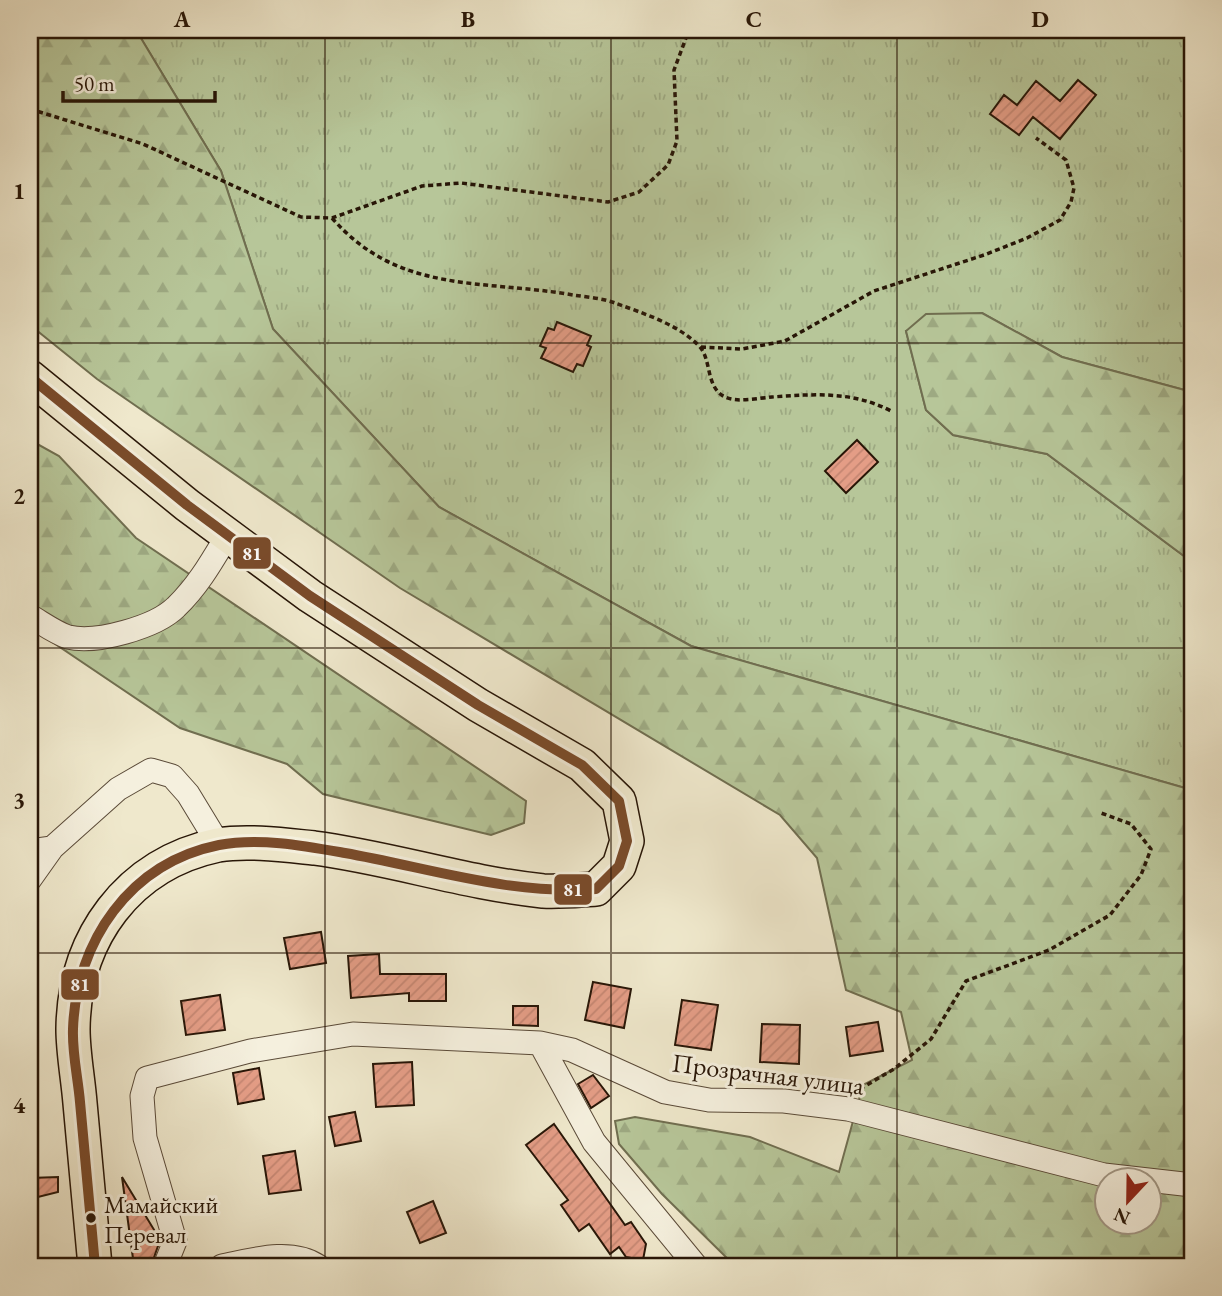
<svg xmlns="http://www.w3.org/2000/svg" width="1222" height="1296" viewBox="0 0 1222 1296" font-family="'EB Garamond',serif">
  <style>
    .grass { fill: url(#grass-tufts); stroke: #706e50; stroke-width: 2 }
    .forest { fill: url(#forest-firs); stroke: #706e50; stroke-width: 2; fill-rule: evenodd }
    .building { fill: url(#building-hatch); stroke: #281607; stroke-width: 2 }
    .lines { fill: none; stroke-linecap: round; stroke-linejoin: round }
    .minor-casing { stroke: #5a4a38; stroke-width: 25 }
    .highway-casing { stroke: #281607; stroke-width: 36 }
    .path { stroke: #281607; stroke-width: 3.5; stroke-dasharray: 5 3.5; stroke-linecap: butt }
    .minor { stroke: #f5f0de; stroke-width: 23 }
    .highway { stroke: #efe8cc; stroke-width: 33 }
    .bus-1-casing { stroke: #f5f0de; stroke-width: 16 }
    .bus-1 { stroke: #7a4b2a; stroke-width: 10 }
    .grid { fill: none; stroke: #281607; stroke-width: 2; stroke-opacity: 0.55 }
    .bus-dot { fill: #281607; stroke: #f5f0de; stroke-width: 2.5 }
    .labels { text-anchor: middle; stroke-width: 6; stroke-linejoin: round; paint-order: stroke }
    .bus-label { font-size: 24px; fill: #281607; stroke: #f5f0de; text-anchor: start }
    .street-label { font-size: 26px; fill: #281607; stroke: #f5f0de }
    .line-badge { stroke: #f5f0de; stroke-width: 2.5 }
    .badge-label { font-size: 19px; text-anchor: middle; font-weight: bold; fill: #fff }
    .neatline { fill: none; stroke: #281607; stroke-width: 2.5 }
    .grid-label { font-size: 23px; text-anchor: middle; font-weight: bold; fill: #281607 }
  </style>
  <defs>
    <pattern id="grass-tufts" width="24" height="20" patternUnits="userSpaceOnUse" patternTransform="scale(1.75)"><rect width="24" height="20" fill="#b7c699"/><path d="M3 7l-1-3M5 7V3M7 7l1-3M15 17l-1-3M17 17v-4M19 17l1-3" fill="none" stroke="#9da982"/></pattern>
    <pattern id="forest-firs" width="22" height="20" patternUnits="userSpaceOnUse" patternTransform="scale(1.75)"><rect width="22" height="20" fill="#b7c699"/><path d="M5 1l3.5 6h-7zM16 11l3.5 6h-7z" fill="#9da982"/></pattern>
    <pattern id="building-hatch" width="6" height="6" patternUnits="userSpaceOnUse" patternTransform="scale(1.75)"><rect width="6" height="6" fill="#e49d86"/><path d="M-1 1l2-2M0 6l6-6M5 7l2-2" fill="none" stroke="#c48672"/></pattern>
  </defs>
  <rect width="100%" height="100%" fill="#efe8cc"/>
  <filter id="stains"><feTurbulence type="fractalNoise" baseFrequency=".00286" numOctaves="4"/><feColorMatrix values="0 0 0 0 .2 0 0 0 0 .09 0 0 0 0 .02 0 0 0 .5 -.17"/></filter>
  <radialGradient id="worn" r=".72"><stop offset=".6" stop-color="#630" stop-opacity="0"/><stop offset="1" stop-color="#630" stop-opacity=".3"/></radialGradient>
  <path class="grass" d="M136,30H1192V392L1062,357L982,313L906,331L926,410L953,435L1047,454L1192,562V790L691,646L439,507L273,329L221,171Z"/>
  <path class="forest" d="M30,30H136L221,171L273,329L439,507L691,646L1192,790V1266H735L662,1194L619,1144L615,1121L635,1117L750,1137L839,1172L863,1085L912,1060L901,1012L846,990L817,858L780,815L400,588L97,379L30,325ZM1106,1180H1148V1222H1106Z
    M982,313L1062,357L1192,392V562L1047,454L953,435L926,410L906,331L926,314Z
    M30,440L59,456L136,538L526,801L524,823L491,835L323,794L287,764L180,728L30,627Z"/>
  <path class="building" d="M1078,80L1096,95L1060,139L1033,117L1019,135L990,114L1004,95L1017,105L1036,81L1060,101Z
    M557,322L591,336L587,345L591,347L583,366L577,364L573,372L541,358L546,348L540,346L548,328L554,330Z
    M857,440L878,462L846,493L825,471Z
    M321,932L326,963L290,969L284,938Z
    M379,954L380,974H446V1001H409V993L351,998L348,956Z
    M593,982L631,989L624,1028L585,1020Z
    M220,995L225,1030L186,1035L181,1001Z
    M682,1000L718,1005L711,1050L675,1045Z
    M513,1006H538V1026L513,1025Z
    M878,1022L883,1051L850,1056L846,1027Z
    M762,1024L800,1025L799,1064L760,1062Z
    M412,1062L414,1105L376,1107L373,1064Z
    M259,1068L264,1099L238,1104L233,1073Z
    M593,1075L609,1096L591,1108L578,1084Z
    M355,1112L361,1141L335,1146L329,1117Z
    M554,1124L625,1225L631,1222L646,1244L643,1260L626,1257L619,1247L610,1254L589,1224L579,1231L561,1205L568,1200L526,1145Z
    M295,1151L301,1190L269,1194L263,1156Z
    M58,1177V1192L30,1199V1178Z
    M122,1177L156,1233L158,1246L151,1266H134Z
    M433,1201L446,1233L420,1243L407,1212Z"/>
  <g class="lines">
    <defs>
      <path id="minor" d="M30,616C42,623 56,633 68,637C96,644 156,627 176,607C198,586 212,561 227,536
        M30,851L52,848L118,789L151,770L172,776L188,794L219,845
        M30,879L52,848
        M540,1043L594,1142L696,1266
        M165,1266L175,1241L145,1138L142,1096L147,1078L250,1051L353,1034L540,1043L572,1050L665,1092L709,1100L784,1101L848,1109L1104,1175L1192,1185
        M222,1266C252,1260 291,1248 318,1266"/>
      <path id="highway" d="M30,377L187,505L310,596L478,705L582,765L619,801L627,841L619,866L596,889C579,890 560,892 543,891C465,883 391,858 314,848C285,845 247,840 218,845C128,864 74,938 73,1029C73,1053 78,1078 80,1103C85,1157 90,1212 95,1266"/>
    </defs>
    <use href="#minor" class="minor-casing"/>
    <use href="#highway" class="highway-casing"/>
    <path class="path" d="M30,109L143,144L301,217L332,218L422,186L461,183L608,202L639,192L668,165L677,141L674,70L689,30
      M332,218C399,295 483,279 573,295C586,297 602,298 615,303C642,313 678,324 699,346C712,359 705,387 725,397C737,403 759,398 772,397C814,394 853,391 891,411
      M701,347L742,349L785,341L874,291L984,255L1027,238L1060,220L1071,202L1074,188L1066,160L1036,138
      M860,1089L894,1069L931,1039L966,981L1049,950L1110,915L1141,875L1151,849L1131,824L1101,813"/>
    <use href="#minor" class="minor"/>
    <use href="#highway" class="highway"/>
    <defs>
      <path id="bus-1" d="M30,377L187,505L310,596L478,705L582,765L619,801L627,841L619,866L596,889C510,895 429,868 345,853C306,846 259,837 219,845C130,863 76,941 73,1029C72,1053 78,1078 80,1102C85,1157 90,1211 95,1266"/>
    </defs>
    <use href="#bus-1" class="bus-1-casing"/>
    <use href="#bus-1" class="bus-1"/>
  </g>
  <path class="grid" d="M325,30V1266M611,30V1266M897,30V1266M30,343H1192M30,648H1192M30,953H1192"/>
  <circle class="bus-dot" cx="91" cy="1218" r="6"/>
  <g class="labels">
    <g class="bus-label">
      <text x="104" y="1213">Мамайский<tspan x="104" dy="30">Перевал</tspan></text>
    </g>
    <g class="street-label">
      <text transform="translate(768 1074) rotate(7)" y="9">Прозрачная улица</text>
    </g>
  </g>
  <g class="line-badge">
    <rect x="232" y="536" width="40" height="34" rx="7" fill="#7a4b2a"/>
    <rect x="553" y="873" width="40" height="33" rx="7" fill="#7a4b2a"/>
    <rect x="60" y="968" width="40" height="33" rx="7" fill="#7a4b2a"/>
  </g>
  <g class="badge-label">
    <text x="252" y="560">81</text>
    <text x="573" y="896">81</text>
    <text x="80" y="991">81</text>
  </g>
  <rect width="1222" height="1296" fill="none" stroke="#efe8cc" stroke-width="77"/>
  <g transform="translate(1128 1201) rotate(202)"><circle r="33" fill="#f5f0de" stroke="#a39988" stroke-width="2"/>
  <path d="M0-5L12 26L0 18L-12 26Z" fill="#8f2418"/>
  <text y="-10" font-size="19" font-weight="bold" text-anchor="middle" fill="#281607">N</text>
  </g>
  <path d="M63 91v10h152v-10" fill="none" stroke="#281607" stroke-width="3.5"/>
  <text x="74" y="91" font-size="21" fill="#281607" stroke="#f5f0de" stroke-width="5" paint-order="stroke">50 m</text>
  <rect x="38" y="38" width="1146" height="1220" class="neatline"/>
  <g class="grid-label">
    <text x="182" y="27">A</text>
    <text x="468" y="27">B</text>
    <text x="754" y="27">C</text>
    <text x="1040" y="27">D</text>
    <text x="19" y="199">1</text>
    <text x="19" y="504">2</text>
    <text x="19" y="808">3</text>
    <text x="19" y="1113">4</text>
  </g>
  <rect width="100%" height="100%" filter="url(#stains)"/>
  <rect width="100%" height="100%" fill="url(#worn)"/>
</svg>
